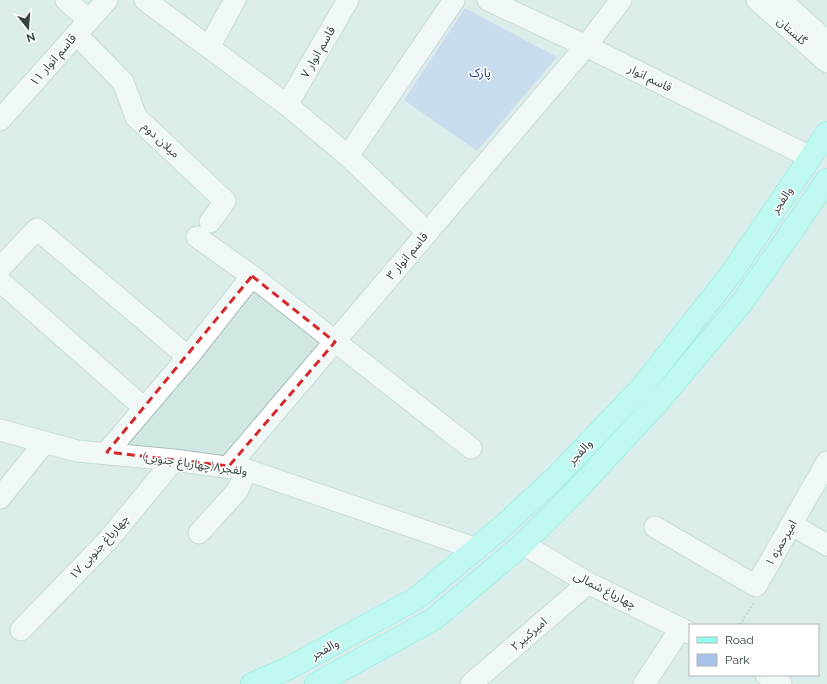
<svg xmlns="http://www.w3.org/2000/svg" width="827" height="684" viewBox="0 0 827 684" font-family="Raleway,'Noto Sans Arabic',sans-serif">
  <style>
    .residential { fill: #d1e7e4; fill-rule: evenodd }
    .green { fill: #a8c2ea }
    .lines { fill: none; stroke-linecap: round; stroke-linejoin: round }
    .minor-casing { stroke: #a5bfba; stroke-width: 23 }
    .major-casing { stroke: #59ebd8; stroke-width: 24 }
    .path { stroke: #95c1b9; stroke-width: 2.5; stroke-dasharray: 2 2; stroke-linecap: butt }
    .minor { stroke: #fff; stroke-width: 21 }
    .major { stroke: #90fff2; stroke-width: 22 }
    .marked { fill: none; stroke: #d62828; stroke-width: 3; stroke-dasharray: 8 5; stroke-linejoin: round }
    .labels { text-anchor: middle; stroke-width: 3; stroke-linejoin: round; paint-order: stroke }
    .street-label { font-size: 12px; fill: #334541; stroke: #fff }
    .park-label { font-size: 12px; fill: #23357a; stroke: #fff }
  </style>
  <rect width="100%" height="100%" fill="#e3f3f1"/>
  <path class="residential" d="M0,0H827V684H0ZM690,625H818V675H690Z"/>
  <path class="green" d="M465,8L557,57L477,151L404,100Z"/>
  <g class="lines">
    <defs>
      <path id="minor" d="M66,0L88,20
        M145,0L287,105L348,156L427,232
        M488,0L586,46L810,157
        M757,0L827,62
        M781,0L827,42
        M76,34L123,82L136,117L225,201L210,222
        M209,47L235,0
        M287,105L348,0
        M0,120L107,0
        M348,156L454,0
        M197,237L252,276
        M0,268L37,229L188,357
        M0,281L144,408
        M0,430L77,451L174,460L247,470L477,549
        M107,452L188,357L252,276L471,448
        M229,466L586,46L621,0
        M0,498L45,442
        M792,525L827,545
        M655,527L756,586L827,462
        M199,533L237,491L247,470
        M523,544L588,583L690,633
        M21,630L108,540L174,460
        M766,675L781,684
        M471,684L588,583
        M644,684L681,628"/>
      <path id="major" d="M252,684L287,669L417,598L502,527L556,477L642,387L731,274L827,133
        M316,684L434,619L523,544L572,495L659,401L744,300L827,180"/>
    </defs>
    <use href="#minor" class="minor-casing"/>
    <use href="#major" class="major-casing"/>
    <path class="path" d="M740,625L754,602"/>
    <use href="#minor" class="minor"/>
    <use href="#major" class="major"/>
  </g>
  <path d="M0 0H827V684H0ZM252,276L335,342L229,466L107,452Z" fill="#e3f3f1" fill-opacity=".55" fill-rule="evenodd"/>
  <path class="marked" d="M252,276L335,342L229,466L107,452Z"/>
  <g class="labels">
    <g class="street-label">
      <text transform="translate(792 31) rotate(42)" y="4">گلستان</text>
      <text transform="translate(318 52) rotate(-60)" y="4">قاسم انوار ۷</text>
      <text transform="translate(53 60) rotate(-49)" y="4">قاسم انوار ۱۱</text>
      <text transform="translate(650 78) rotate(26)" y="4">قاسم انوار</text>
      <text transform="translate(161 140) rotate(43)" y="4">میلان دوم</text>
      <text transform="translate(782 200) rotate(-56)" y="4">والفجر</text>
      <text transform="translate(407 256) rotate(-50)" y="4">قاسم انوار ۳</text>
      <text transform="translate(580 452) rotate(-47)" y="4">والفجر</text>
      <text transform="translate(195 464) rotate(8)" y="4">ولفجر۸(چهارباغ جنوبی)</text>
      <text transform="translate(781 543) rotate(-60)" y="4">امیرحمزه ۱</text>
      <text transform="translate(99 547) rotate(-48)" y="4">چهارباغ جنوبی ۱۷</text>
      <text transform="translate(605 590) rotate(27)" y="4">چهارباغ شمالی</text>
      <text transform="translate(529 634) rotate(-41)" y="4">امیرکبیر۲</text>
      <text transform="translate(325 649) rotate(-29)" y="4">والفجر</text>
    </g>
    <g class="park-label">
      <text x="480" y="77">پارک</text>
    </g>
  </g>
  <rect x="689" y="624" width="130" height="52" fill="#ffffff" stroke="#adb5b3"/>
  <rect x="697" y="637" width="20" height="6" fill="#90fff2" stroke="#adb5b3"/>
  <text x="725" y="644" font-size="12" fill="#334541">Road</text>
  <rect x="697" y="654" width="20" height="12" fill="#a8c2ea" stroke="#adb5b3"/>
  <text x="725" y="664" font-size="12" fill="#334541">Park</text>
  <g transform="translate(28 28) rotate(163)" stroke="#ffffff" stroke-width="3" paint-order="stroke">
  <path d="M0-3L7 15L0 10L-7 15Z" fill="#334541"/>
  <text y="-6" font-size="11" font-weight="bold" text-anchor="middle" fill="#334541">N</text>
  </g>
</svg>
